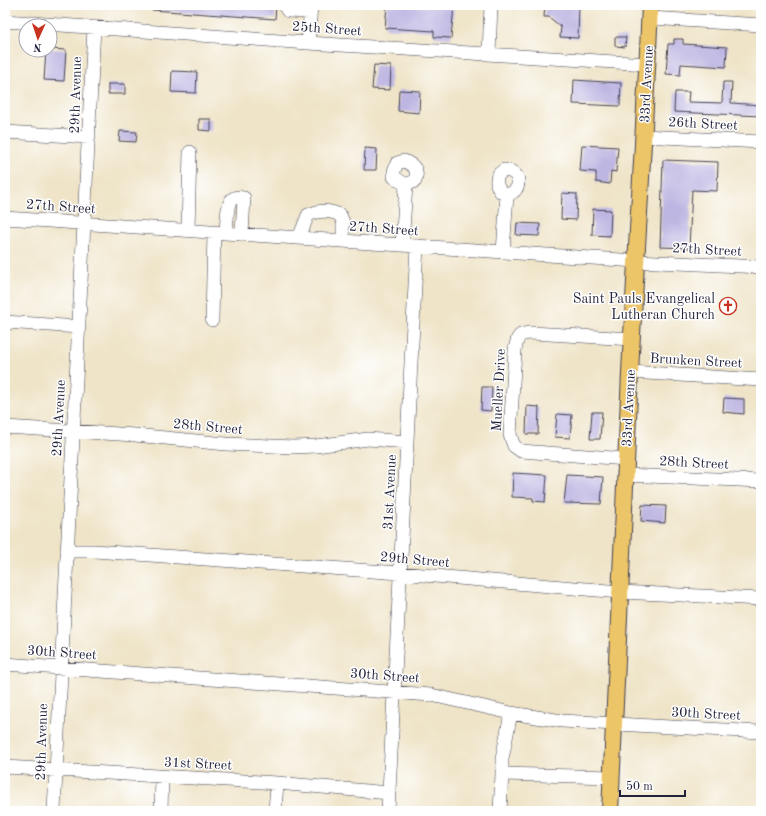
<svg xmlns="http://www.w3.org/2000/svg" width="766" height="816" viewBox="0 0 766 816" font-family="'Old Standard TT',serif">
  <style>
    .building { fill: #bdb5e2 }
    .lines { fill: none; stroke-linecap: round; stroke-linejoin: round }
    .minor-casing { stroke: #413f50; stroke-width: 14 }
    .major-casing { stroke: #413f50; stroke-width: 18 }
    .minor { stroke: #fff; stroke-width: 13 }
    .major { stroke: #edc569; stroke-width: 16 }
    .labels { text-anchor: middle; stroke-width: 3; stroke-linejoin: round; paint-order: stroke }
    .street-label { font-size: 14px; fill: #22223b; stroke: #fff }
    .poi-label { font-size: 14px; fill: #22223b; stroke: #fff; text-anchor: end }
  </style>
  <rect width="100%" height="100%" fill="#fff"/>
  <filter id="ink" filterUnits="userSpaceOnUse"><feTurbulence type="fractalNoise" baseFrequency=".025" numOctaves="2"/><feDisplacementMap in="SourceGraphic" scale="8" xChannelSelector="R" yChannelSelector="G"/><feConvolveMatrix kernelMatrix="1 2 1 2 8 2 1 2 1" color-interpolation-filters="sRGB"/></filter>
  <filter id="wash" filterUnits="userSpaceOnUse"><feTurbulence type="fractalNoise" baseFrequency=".012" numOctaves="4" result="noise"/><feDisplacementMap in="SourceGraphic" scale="16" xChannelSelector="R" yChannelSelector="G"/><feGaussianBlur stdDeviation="0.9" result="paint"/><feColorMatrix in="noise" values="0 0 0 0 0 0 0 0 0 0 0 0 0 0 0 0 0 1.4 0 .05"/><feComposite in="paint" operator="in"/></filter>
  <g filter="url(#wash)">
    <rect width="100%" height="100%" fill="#efe4c8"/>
    <g id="blocks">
      <path class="building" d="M152,5H276L275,19L152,10Z
        M387,5L436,7V5H454L451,38L434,37V31L385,28Z
        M545,5H579L578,38L560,37L561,27L549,17H544Z
        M615,37H626L625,47L615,46Z
        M674,39H683V44L727,47L726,67L681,64L680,75L666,74L668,44H674Z
        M50,49L66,50L64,81L44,80L46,50H50Z
        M374,65L391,66L390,90L372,89Z
        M172,71L197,72L196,93L171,92Z
        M574,80L621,83L620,106L573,104Z
        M723,82H732L731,103L761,105V116L674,112L675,92H689L688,102L722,103Z
        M108,84H125V94H108Z
        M399,90L420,91L419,113L398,111Z
        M199,119H211V131L199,130Z
        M120,131L137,132L136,142L119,141Z
        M582,145L618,147L616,172L611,171L610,184L596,182V172L580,171Z
        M365,148L377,149L376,170H364Z
        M663,160L718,162L717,191L692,190L689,248L660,247Z
        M562,193L577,194L576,220L561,219Z
        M593,209L611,210L610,236L592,235Z
        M517,223L540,224L539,236L516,235Z
        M482,387H492L491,411L481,410Z
        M724,398L744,399V414L723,412Z
        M527,406L539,407L538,434H526Z
        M592,412H602L600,439H590Z
        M557,414L572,415L570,438L555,437Z
        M513,473L547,475L545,502L533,501V498L512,497Z
        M567,475L603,477L601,504L564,503Z
        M642,505L666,506L665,523L641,521Z"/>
    </g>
  </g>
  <g filter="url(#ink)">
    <use href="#blocks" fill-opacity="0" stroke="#413f50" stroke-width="1"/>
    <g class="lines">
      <defs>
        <path id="minor" d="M285,5V7L288,11L310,12
          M650,18L761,25
          M5,21L308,43L647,64
          M308,43L311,5
          M489,54L491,5
          M5,132L89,137
          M643,136L761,142
          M404,161C414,165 419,170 415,181L406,185L394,177V171L397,163Z
          M504,170C523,171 521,191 509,194C498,196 494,181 499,174C500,173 504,170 504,170Z
          M5,218L636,261L761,267
          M188,230L190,152
          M226,233C227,225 226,201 234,198C237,196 242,198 244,198L242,234
          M299,238L308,215C320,210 328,210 340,215L343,222V241
          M402,245L406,185
          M503,252L507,195
          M212,320L214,232
          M5,322L79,327
          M630,372L761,380
          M5,427L135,435L226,444L293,447L316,446L368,439L407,442
          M626,459L521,451L514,446L510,435L515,350C518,335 518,334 532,333L632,339
          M625,475L761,481
          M67,551H94L400,573L620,592L761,599
          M5,664L431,695L511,713L562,721L761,732
          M511,713L502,759V774L612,777
          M5,767L277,783L389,793
          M54,811C65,550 83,289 94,27
          M161,811L162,777
          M275,811L277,783
          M388,811L417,246
          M500,811L502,774"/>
        <path id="major" d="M610,811C618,665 623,519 630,373C636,251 645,128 650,5"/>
      </defs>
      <use href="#minor" class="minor-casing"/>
      <use href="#major" class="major-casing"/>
      <use href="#minor" class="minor"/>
      <use href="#major" class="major"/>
    </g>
  </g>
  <defs>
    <symbol id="church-ring" viewBox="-11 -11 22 22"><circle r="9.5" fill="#fff" stroke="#c8321e" stroke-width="1.5"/><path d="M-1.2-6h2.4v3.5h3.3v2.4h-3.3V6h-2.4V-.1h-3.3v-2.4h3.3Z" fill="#c8321e"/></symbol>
  </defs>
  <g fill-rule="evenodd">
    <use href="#church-ring" x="718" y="296" width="20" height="20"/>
  </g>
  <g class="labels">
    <g class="street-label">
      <text transform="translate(327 28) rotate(4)" y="5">25th Street</text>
      <text transform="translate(646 84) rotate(-87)" y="5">33rd Avenue</text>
      <text transform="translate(75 95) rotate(-88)" y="5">29th Avenue</text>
      <text transform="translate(703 123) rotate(3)" y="5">26th Street</text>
      <text transform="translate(61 206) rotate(4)" y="5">27th Street</text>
      <text transform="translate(384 228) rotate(4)" y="5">27th Street</text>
      <text transform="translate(707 249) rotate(3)" y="5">27th Street</text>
      <text transform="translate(696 360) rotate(3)" y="5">Brunken Street</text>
      <text transform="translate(498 390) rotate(-87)" y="5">Mueller Drive</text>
      <text transform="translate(628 408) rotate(-87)" y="5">33rd Avenue</text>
      <text transform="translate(58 418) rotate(-87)" y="5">29th Avenue</text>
      <text transform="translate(208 426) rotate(5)" y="5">28th Street</text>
      <text transform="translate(694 462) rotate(3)" y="5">28th Street</text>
      <text transform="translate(389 492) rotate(-87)" y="5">31st Avenue</text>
      <text transform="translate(415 559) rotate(5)" y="5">29th Street</text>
      <text transform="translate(62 652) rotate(4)" y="5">30th Street</text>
      <text transform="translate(385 675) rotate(4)" y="5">30th Street</text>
      <text transform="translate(706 713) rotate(3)" y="5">30th Street</text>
      <text transform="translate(41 742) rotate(-88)" y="5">29th Avenue</text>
      <text transform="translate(198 763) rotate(3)" y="5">31st Street</text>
    </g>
    <g class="poi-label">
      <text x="715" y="303">Saint Pauls Evangelical<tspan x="715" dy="16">Lutheran Church</tspan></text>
    </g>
  </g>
  <rect width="766" height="816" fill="none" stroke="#fff" stroke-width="20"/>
  <g transform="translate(38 38) rotate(183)"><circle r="19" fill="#ffffff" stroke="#a7a7b1"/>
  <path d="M0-3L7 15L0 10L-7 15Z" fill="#c8321e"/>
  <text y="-6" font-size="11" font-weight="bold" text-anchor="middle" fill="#22223b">N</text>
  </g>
  <path d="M620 790v6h65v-6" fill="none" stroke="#22223b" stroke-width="2"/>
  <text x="626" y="790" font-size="12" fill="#22223b" stroke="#ffffff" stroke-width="3" paint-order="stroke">50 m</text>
</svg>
